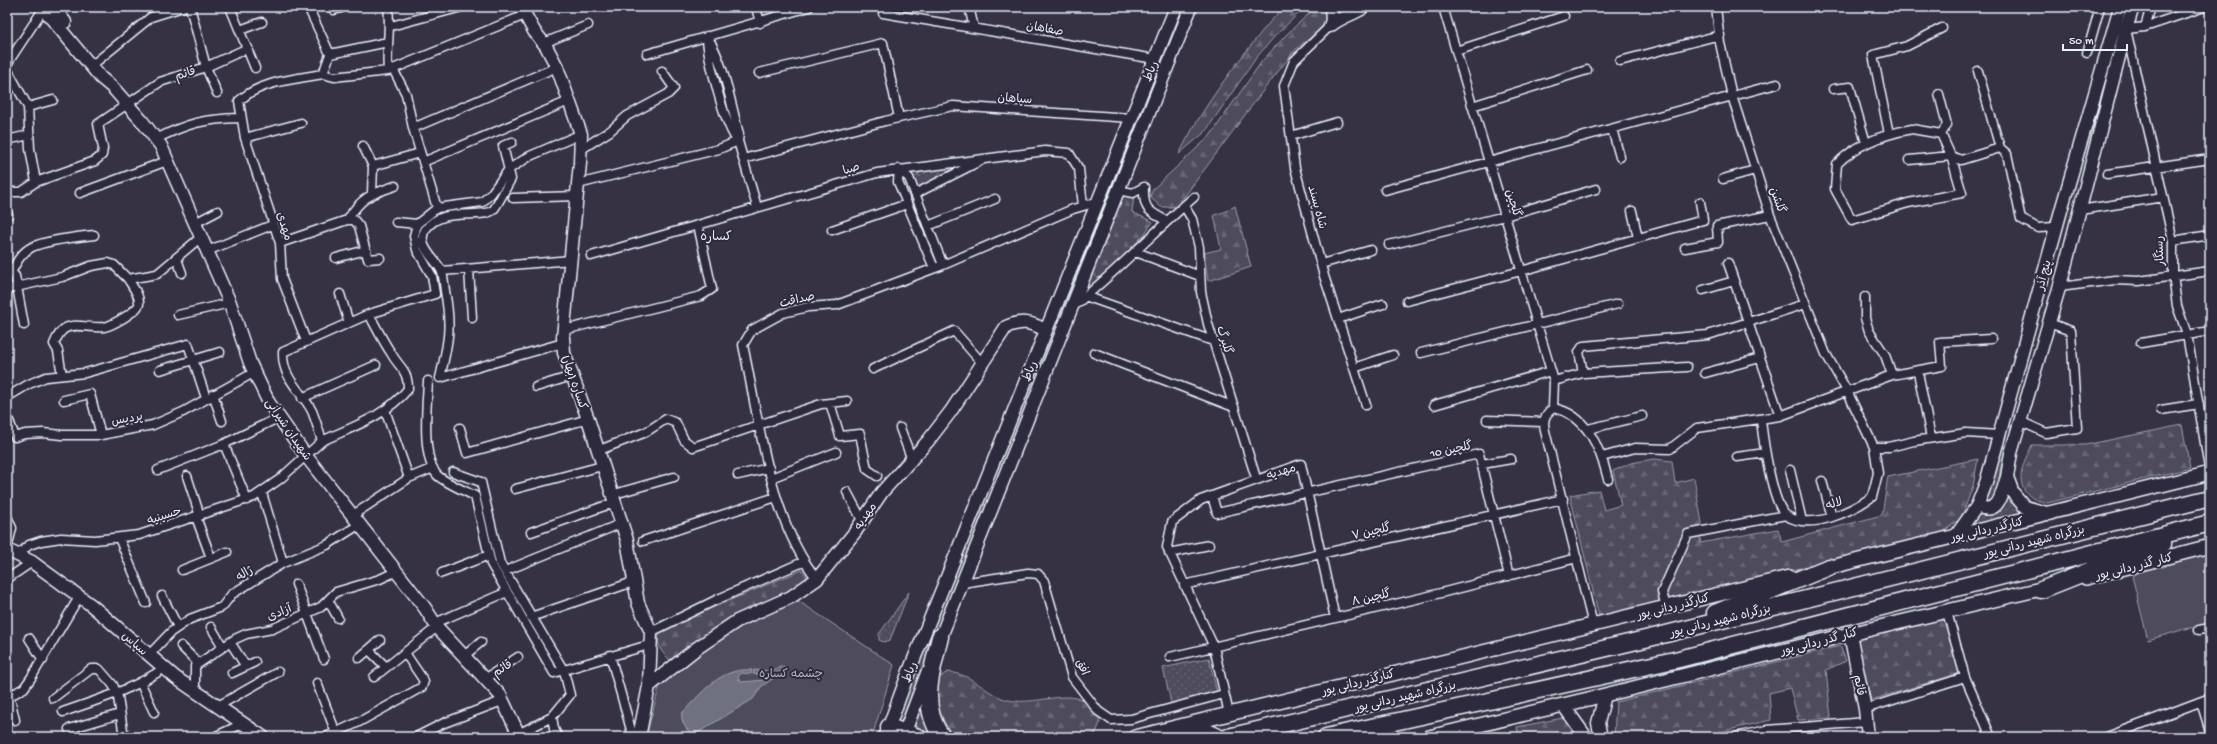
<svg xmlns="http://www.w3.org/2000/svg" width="2217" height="744" viewBox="0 0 2217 744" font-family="'Gochi Hand','Playpen Sans Arabic',sans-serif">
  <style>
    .grass { fill: url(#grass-dots); stroke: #9a9eaa }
    .forest { fill: url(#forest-firs); stroke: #9a9eaa }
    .park { fill: #4d4b5c; stroke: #9a9eaa }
    .water { fill: #70717f; stroke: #a0a4af }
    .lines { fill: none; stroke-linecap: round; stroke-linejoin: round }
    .street-casing { stroke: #e8f1f8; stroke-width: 11 }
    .secondary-casing { stroke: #e8f1f8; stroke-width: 15 }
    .primary-casing { stroke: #e8f1f8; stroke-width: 16 }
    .highway-casing { stroke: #e8f1f8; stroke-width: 19 }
    .street { stroke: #2f2a3d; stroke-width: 8 }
    .secondary { stroke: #2f2a3d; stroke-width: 12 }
    .primary { stroke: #2f2a3d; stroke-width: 13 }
    .highway { stroke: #2f2a3d; stroke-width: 16 }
    .labels { text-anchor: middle; stroke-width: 4; stroke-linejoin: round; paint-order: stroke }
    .street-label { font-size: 12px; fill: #e8f1f8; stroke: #2f2a3d }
    .park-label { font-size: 12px; fill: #b2b7c1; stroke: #2f2a3d }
    .neighbourhood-label { font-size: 13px; fill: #e8f1f8; stroke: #2f2a3d }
  </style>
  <defs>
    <pattern id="grass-dots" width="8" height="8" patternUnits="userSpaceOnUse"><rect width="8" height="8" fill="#4d4b5c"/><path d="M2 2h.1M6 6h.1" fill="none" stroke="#676574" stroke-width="1.8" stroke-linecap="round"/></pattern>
    <pattern id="forest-firs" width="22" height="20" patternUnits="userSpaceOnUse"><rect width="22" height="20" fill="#4d4b5c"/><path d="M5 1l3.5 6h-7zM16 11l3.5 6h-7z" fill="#676574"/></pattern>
  </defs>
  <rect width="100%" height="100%" fill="#363244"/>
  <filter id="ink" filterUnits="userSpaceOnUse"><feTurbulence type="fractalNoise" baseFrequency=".025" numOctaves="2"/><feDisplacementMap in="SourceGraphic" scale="8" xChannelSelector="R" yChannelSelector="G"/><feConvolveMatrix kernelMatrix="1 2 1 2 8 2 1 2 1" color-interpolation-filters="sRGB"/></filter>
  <g filter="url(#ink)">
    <path class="grass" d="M2004,447C2005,453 2003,460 2001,466C1996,488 2005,502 2025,512L1967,529L1980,514L1986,499L2000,449Z
      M982,504L987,505L980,525L902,722L896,721Z
      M909,592L890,640L884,642L879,640V634Z
      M1209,658L1218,697L1172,707L1163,668Z
      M926,700L940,737H932L912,728Z"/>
    <path class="forest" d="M1285,7H1305L1275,36L1256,58L1205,132L1179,154C1198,116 1222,82 1248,49C1260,34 1271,19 1285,7Z
      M1322,8L1329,14L1323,28L1296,49L1265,88L1184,197L1174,207H1161L1150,197L1153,189L1210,136L1262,61L1287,34L1313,10Z
      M973,164L917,189L911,173Z
      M1122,196H1134L1132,212L1153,222C1134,249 1112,270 1085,290Z
      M1235,206L1251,267L1208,281L1204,253L1221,249L1214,215L1224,212Z
      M2182,425L2190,468L2047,503C2042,501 2033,500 2030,496C2013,482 2024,461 2032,445H2085Z
      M1654,459L1672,461L1675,483L1694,478L1702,523L1700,543L1778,529L1782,542L1882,515L1888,477L1978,459L1973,486L1961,518L1939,535L1599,616L1570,495L1599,490L1604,510L1621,505L1613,471L1631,463Z
      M802,570L808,578L799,586L777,598L738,615L670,660C660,651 657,646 659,633L683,620Z
      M1946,617L1964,672L1871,700L1855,637Z
      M1840,646L1846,661L1826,670L1831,718L1798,720L1790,688L1769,693L1771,720L1698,737H1614L1616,702Z
      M948,672C974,675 980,689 1002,698C1037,712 1085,674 1100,723L1095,735L1091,737H954C941,719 934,702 936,679Z
      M1563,718L1577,737H1519L1517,727Z"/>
    <path class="park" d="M2210,552V625L2185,629L2148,640L2132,576L2141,571Z
      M797,600L894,665L872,737H646L660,684L736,627Z"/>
    <path class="water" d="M782,666L786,669L761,687L753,699L694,735C687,733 680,720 682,713C702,693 720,667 752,670L751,674L742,673L739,675L738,679L742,682L764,680L765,675L753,674L754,670L770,671Z"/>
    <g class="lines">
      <defs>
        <path id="street" d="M190,7L206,67L217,93
          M230,7L255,68
          M308,7L330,54L323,74L334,77L388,71L525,15
          M756,7L760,23
          M969,7L974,28
          M1443,7L1554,381L1553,408
          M1716,7L1720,43L1732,96L1770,215L1826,354L1847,391L1874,447L1878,473L1872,497C1851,511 1812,531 1787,516C1772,506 1763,438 1761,420
          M2204,7L2145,27L2126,29L2173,241V275L2177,306L2187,334L2210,474
          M334,10L345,7
          M883,13L1155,59
          M391,26L462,7
          M1330,26L1294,61L1284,86L1295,168L1324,276L1366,405
          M2145,27L2151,7
          M240,30L262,22
          M707,36C725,65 730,101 739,134L738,141C725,128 707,56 707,36Z
          M544,43L588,25
          M1456,51L1564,16
          M2087,53L2100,7
          M330,54L388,42
          M647,54L809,7
          M1620,61L1720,35
          M96,62L151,17L183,7
          M7,64L42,11
          M7,69L28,107L30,149L36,182
          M393,69L406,94L413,128L437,208
          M388,71C386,48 391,30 388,7
          M1978,71L2000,148
          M759,73L883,43L899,118
          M1833,89L1850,87L1866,143
          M1939,94L1947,125L1941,134
          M1472,106L1587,70
          M28,107L53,100
          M413,128L557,67
          M1612,129L1620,157
          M1912,129L1941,134L1951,156L1962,193L1908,203L1852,220L1835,189L1837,164C1857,143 1885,134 1912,129Z
          M1889,134L1873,55L1907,46L1942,28
          M1291,136L1337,122
          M245,138L301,123
          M156,139C188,123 204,119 240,118
          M7,140L29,135
          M512,142L503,146L511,179C507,185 497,207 493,210C482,220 442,205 425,230C416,245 435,259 441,270C444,276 444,285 445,291C452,328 448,343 440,378L563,343
          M363,146L373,166L372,193
          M580,150L610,131L627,116L668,94L674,88L662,71
          M743,159L885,121L953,106L1131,118
          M1909,160L1951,156L1961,160L2000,148L2007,154L2021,219L2038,228L2056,227
          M423,162L569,101
          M373,166L420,153
          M899,169L909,178L943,265
          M899,169L898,182L934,268
          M2107,174L2210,159
          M1723,179L1755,170
          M578,184L719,149L738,141L757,207
          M1118,190L1133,193L1144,187C1143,209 1148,211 1167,221
          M1385,190L1777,84
          M7,192H21L36,182L95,161L102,155L103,148L98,124L160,82L206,67L248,48
          M80,193L167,161
          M915,194L980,161
          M513,198L577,196
          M1184,206L1192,219L1199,247L1201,292L1208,324L1256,478
          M2080,210L2163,197
          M1632,211L1638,238
          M7,212L8,215
          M347,220C361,198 370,194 395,186
          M396,222L417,224
          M195,223L218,211
          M928,226L995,199
          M832,230L907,204
          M2173,241L2210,235
          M280,243L347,220H354L359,226L368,259L380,258
          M1389,245L1505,216L1596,189
          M1685,248L1718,242L1717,226L1770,215
          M207,251L272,225
          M1136,252L1200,276
          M591,256L877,173L1045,151L1069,153L1079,169L1083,206
          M336,258L366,250
          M177,259L182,273
          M1728,263L1780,416
          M1321,264L1371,250
          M8,269L15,276L24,325
          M469,269L472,318
          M12,271C17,261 22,252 32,247C47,240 77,237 94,235
          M442,271L571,260
          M2059,287L2115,280L2139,281L2210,271
          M7,289L62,277L91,266L108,263L114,265L128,279L157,274L201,237
          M1703,290L1734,281
          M340,294L349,323
          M1085,296L1213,341
          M1407,301L1521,271L1703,220L1700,202
          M1074,306C1116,272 1153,233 1194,197
          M178,315L230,303
          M1338,319L1383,304
          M564,330L701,296L712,289L698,225
          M306,341L282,279L280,243L245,138L239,101C260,81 296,79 323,74
          M2141,343L2210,331
          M1094,353L1234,407
          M1421,353L1618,304
          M1354,368L1393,355
          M873,369L954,331L982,363
          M160,370L220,352
          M1918,372L1931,438
          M1583,373L1579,352L1583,346L1708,335L1805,304
          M1705,373L1760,358
          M62,375L58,351L54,344C56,339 60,332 64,329C74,322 92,329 104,327C111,326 138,311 139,304C140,295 132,286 128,279
          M1892,375L1942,366L1940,342L1991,339
          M428,381C427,405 421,456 437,475C444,482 465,491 475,496L491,564L554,673L652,644
          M1554,381L1583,373L1687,367
          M536,387L572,376
          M213,394L222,421
          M7,397L29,384L46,377L85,373L188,344L206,398
          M302,398L376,365
          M64,400L90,394L101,435
          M830,403L840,436L860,434L867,469L877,476
          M1434,405L1551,371
          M385,410L409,478
          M2161,410L2199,404
          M7,415L15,437L25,434L43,433L62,435H101L153,425L183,412L255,372
          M1487,420L1544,422
          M2020,421L2046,433L2077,428L2071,331L2049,323
          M460,428L467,453L588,419
          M900,428L912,460
          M1588,429L1642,416
          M322,441C352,427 386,416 408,389C408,369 399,368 391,353C383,341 376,327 369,314
          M224,444L247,500
          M1874,447H1889L1914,441L1966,433L1999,435
          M597,451L646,432L666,419L676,423L684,440L693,447L821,404L847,401
          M1602,457L1635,448L1670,449L1697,428L1780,416L1892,375L1885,355L1869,331L1865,318V297
          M1737,457L1765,453
          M1482,464L1511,459
          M158,470L224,444L280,417
          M1790,470L1802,521
          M453,472L481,482L500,563L564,671L570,695L552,717L518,734
          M738,475L769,468
          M187,476L200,516
          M771,478L836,452
          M1822,481L1832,517
          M515,489L602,466
          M847,492L862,520
          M262,493L283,563
          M611,495L674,477
          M1212,496L1217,513L1479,454L1509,576
          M353,515L409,478L433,468
          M7,516L12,528L7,549
          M196,517L211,558
          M531,532L613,503
          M119,538L146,603
          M643,541L776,497
          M1169,553L1209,545
          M17,556L29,545L41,541L61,538L95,540L139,535L254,497L280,479L322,441C319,431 316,421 312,411C301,390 282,379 283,352L369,314L435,294L432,276L417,250L414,236L417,224L437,208L482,202L491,194L509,169L530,156L581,134
          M182,570L227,552
          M505,571L620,524
          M442,573L489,555
          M7,579L32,562
          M817,579C769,519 759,419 743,345L752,330L783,313L808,307L837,305L943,265L1073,209L1097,202
          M962,583L1028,573L1038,574L1044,581L1072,677L1098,711L1111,720L1131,719L1224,694
          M296,584L324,659
          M1184,585L1563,499
          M162,596L178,627
          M328,600L338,618
          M1666,607L1662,592L1688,534L1786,515
          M1947,612L1965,677
          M531,617L633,582
          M435,623L507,592
          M1593,625L1545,431C1543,421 1544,415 1553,408C1587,414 1600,448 1608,479
          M211,627L223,647
          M2199,630L2210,628
          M651,632L716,600L803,562
          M29,638L43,660
          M230,642L245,665
          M181,646L198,663
          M369,650L386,667
          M149,655L171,632L190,619L222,607L232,594L283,563L327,545L360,524
          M610,655L633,737
          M464,656L481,642
          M1170,657L1429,596L1577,558
          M359,658L380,640
          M232,673L255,662
          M374,677L437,627
          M485,679L518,657
          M140,682L154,712
          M317,683L336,733
          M7,686L15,720
          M195,690V666L235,639L246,634L272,629L292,620L321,607L336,592L380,579L395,572
          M10,696L24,688L31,678L79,597
          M53,698L91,669H99L113,685L118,697L124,737
          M2201,702L2210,731
          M218,706L278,672
          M1865,709L1965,677L1991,737
          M63,712C97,700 135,689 164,668
          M1229,714L1214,647L1167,547L1172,522L1201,500L1301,464L1335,618
          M552,717L554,729L558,737
          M69,729L120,714
          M418,736L444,723L502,701
          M214,737L244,723
          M326,737L359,722L422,687L424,681L405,653
          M1735,737L1767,730L1866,722
          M2107,737L2210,698"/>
        <path id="secondary" d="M53,7L65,22
          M521,7L534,31L546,46L557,67L581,134L580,163L563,337L564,353L588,419L627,540L638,603L651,632L649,686L639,737
          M1331,7L1332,20L1330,26C1339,18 1351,15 1361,9
          M46,12L101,78L113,88L142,121L161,146L230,303L250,363L269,403L306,456L425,608L437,627L500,695L520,737
          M1977,506C2000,516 2001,494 2007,477
          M2050,514L2025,507L2013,493L2007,477L2011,453L2064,271L2126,29L2133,7
          M1955,537L1977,506L1986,483L2062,207L2120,7
          M7,550L32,562L91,605L176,678L263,737
          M1850,634L1865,709L1868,737
          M938,644L1191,7
          M649,686L697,648L737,621L791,597L817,579L855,532L882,492L928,441L951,411L1006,327C1021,320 1031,322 1045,330
          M1563,705L1586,737
          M885,737L908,674L1176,7
          M903,737L927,673
          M1601,737L1598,723L1605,695"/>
        <path id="primary" d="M1819,570L2210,473
          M2086,578L2210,546
          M1135,737L1789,577
          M1429,737L1605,695L1850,634L2049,587"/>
        <path id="highway" d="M2041,590L2104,565L2163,544
          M1715,613L1829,567
          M940,637C932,671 919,705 942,737
          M889,727L918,737
          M1166,737L1203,730L1218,737
          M1228,737L1658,636L2210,498
          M1326,737L1679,659L2210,523"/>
      </defs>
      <use href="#street" class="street-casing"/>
      <use href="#secondary" class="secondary-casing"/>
      <use href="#primary" class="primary-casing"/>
      <use href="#highway" class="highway-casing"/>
      <use href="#street" class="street"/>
      <use href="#secondary" class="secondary"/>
      <use href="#primary" class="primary"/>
      <use href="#highway" class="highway"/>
    </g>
  </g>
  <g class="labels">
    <g class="street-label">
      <text transform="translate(1045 28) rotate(10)" y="4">صفاهان</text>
      <text transform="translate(1150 71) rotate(-68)" y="4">رباط</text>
      <text transform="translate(185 73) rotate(-18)" y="4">قائم</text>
      <text transform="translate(1015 98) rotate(4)" y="4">سپاهان</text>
      <text transform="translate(851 168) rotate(-17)" y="4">صبا</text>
      <text transform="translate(1778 200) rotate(71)" y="4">گلشن</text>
      <text transform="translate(1514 203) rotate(73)" y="4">گلچین</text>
      <text transform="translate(1318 207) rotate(75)" y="4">شاه پسند</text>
      <text transform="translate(285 226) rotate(73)" y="4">مهدی</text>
      <text transform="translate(2159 251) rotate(-93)" y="4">رستگار</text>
      <text transform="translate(2043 275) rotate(-75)" y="4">پنج آذر</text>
      <text transform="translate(797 299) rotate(-13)" y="4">صداقت</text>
      <text transform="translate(1225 340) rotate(73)" y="4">گلبرگ</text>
      <text transform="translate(1029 371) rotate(-68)" y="4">رباط</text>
      <text transform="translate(575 382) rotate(71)" y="4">کساره (بهار)</text>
      <text transform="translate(127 418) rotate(-10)" y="4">پردیس</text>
      <text transform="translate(289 429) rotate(56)" y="4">شهیدان شیرانی</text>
      <text transform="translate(1451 449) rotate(-11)" y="4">گلچین 10</text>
      <text transform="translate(1281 471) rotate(-17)" y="4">مهدیه</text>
      <text transform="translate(1834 503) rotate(-17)" y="4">لاله</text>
      <text transform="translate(164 515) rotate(-18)" y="4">حسینیه</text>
      <text transform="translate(865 516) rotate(-55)" y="4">مهدیه</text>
      <text transform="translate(1987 529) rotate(-13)" y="4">کنارگذر ردانی پور</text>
      <text transform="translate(1371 531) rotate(-13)" y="4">گلچین ۷</text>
      <text transform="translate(2034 541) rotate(-14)" y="4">بزرگراه شهید ردانی پور</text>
      <text transform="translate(2134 566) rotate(-14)" y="4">کنار گذر ردانی پور</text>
      <text transform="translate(244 573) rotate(-31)" y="4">ژاله</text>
      <text transform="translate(1371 597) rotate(-13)" y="4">گلچین ۸</text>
      <text transform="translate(1673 606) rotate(-14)" y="4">کنارگذر ردانی پور</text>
      <text transform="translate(279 612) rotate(-22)" y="4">آزادی</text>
      <text transform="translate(1720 620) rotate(-14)" y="4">بزرگراه شهید ردانی پور</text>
      <text transform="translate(1819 641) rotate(-14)" y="4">کنار گذر ردانی پور</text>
      <text transform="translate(135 643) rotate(41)" y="4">سپاس</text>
      <text transform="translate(1083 667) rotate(67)" y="4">افق</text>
      <text transform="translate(502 668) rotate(-33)" y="4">قائم</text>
      <text transform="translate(909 672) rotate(-69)" y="4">رباط</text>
      <text transform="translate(1358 682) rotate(-14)" y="4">کنارگذر ردانی پور</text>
      <text transform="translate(1860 685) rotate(79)" y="4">قائم</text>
      <text transform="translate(1405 696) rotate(-13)" y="4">بزرگراه شهید ردانی پور</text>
    </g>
    <g class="park-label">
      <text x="791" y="677">چشمه کساره</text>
    </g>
    <g class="neighbourhood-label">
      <text x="716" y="240">کساره</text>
    </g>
  </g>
  <rect width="2217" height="744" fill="none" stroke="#2f2a3d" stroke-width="24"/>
  <rect x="12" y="12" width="2193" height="720" fill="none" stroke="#e8f1f8" stroke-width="1.5" filter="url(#ink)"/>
  <path d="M2063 44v6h64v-6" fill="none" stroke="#e8f1f8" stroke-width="2"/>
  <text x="2069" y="44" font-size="12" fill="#e8f1f8" stroke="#2f2a3d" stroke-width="3" paint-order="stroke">50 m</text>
</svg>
